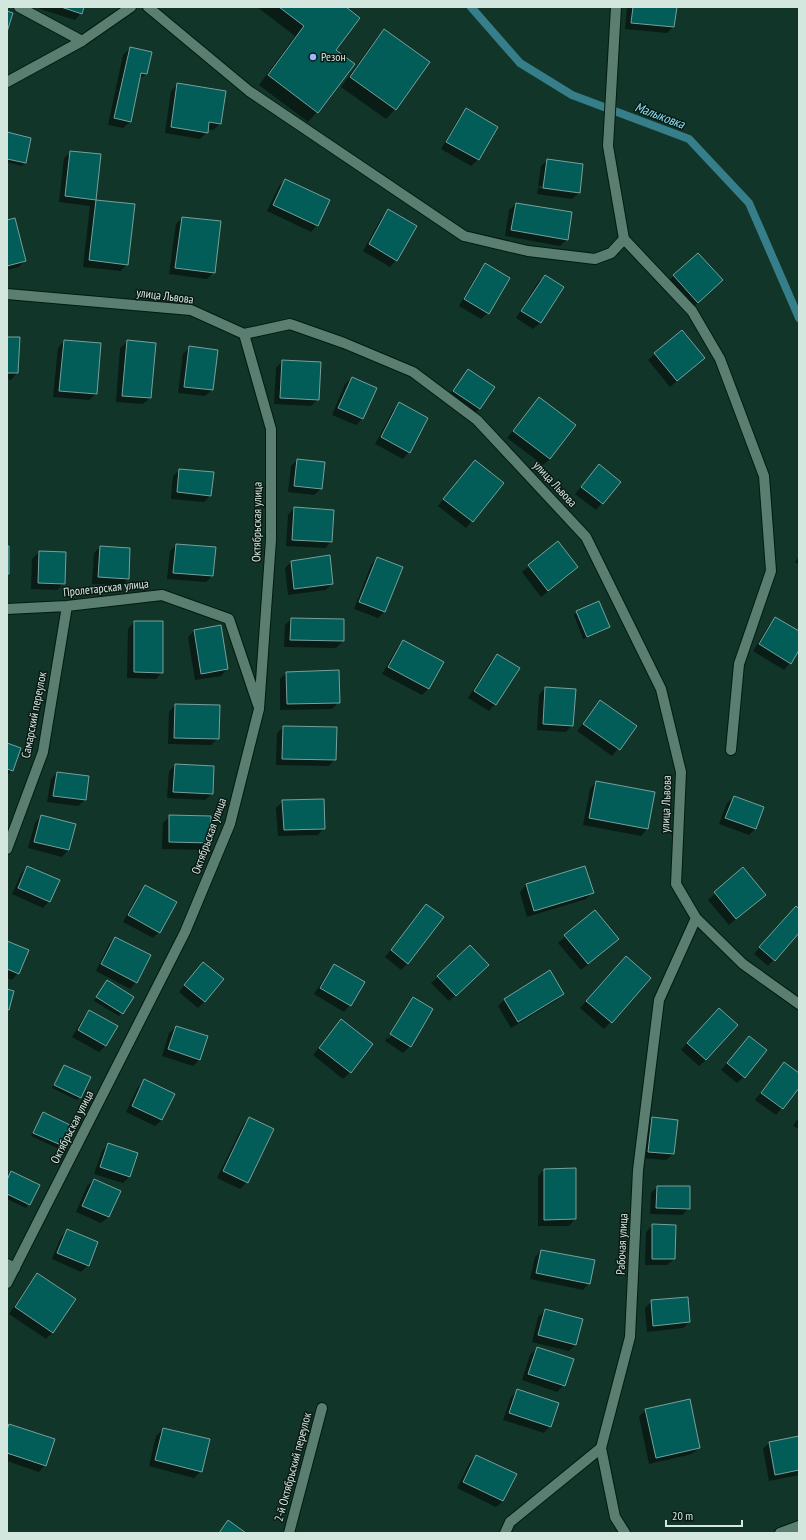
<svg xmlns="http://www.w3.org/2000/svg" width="806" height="1540" viewBox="0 0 806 1540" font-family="'PT Sans Narrow',sans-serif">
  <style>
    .shadow { fill: #0007; fill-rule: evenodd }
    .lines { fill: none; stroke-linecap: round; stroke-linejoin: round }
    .stream { stroke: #357e8a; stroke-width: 8 }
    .building { fill: #025c58; stroke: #76a09c }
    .lane-casing { stroke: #021b13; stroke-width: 12 }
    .street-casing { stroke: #021b13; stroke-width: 12 }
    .secondary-casing { stroke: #021b13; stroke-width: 12 }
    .lane { stroke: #5a7e70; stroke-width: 10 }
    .street { stroke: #5a7e70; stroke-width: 10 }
    .secondary { stroke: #5a7e70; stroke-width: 10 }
    .poi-dot { fill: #a2b2fd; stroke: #0b1914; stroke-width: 1.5 }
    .labels { text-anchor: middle; stroke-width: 3; stroke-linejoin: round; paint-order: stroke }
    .poi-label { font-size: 12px; fill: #d4e7df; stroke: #0b1914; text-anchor: start }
    .street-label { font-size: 12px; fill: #d4e7df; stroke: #0b1914 }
    .water-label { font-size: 13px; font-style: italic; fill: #87e4f5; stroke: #0b1914 }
  </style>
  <rect width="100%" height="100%" fill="#123529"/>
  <path class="shadow" d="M34,7H83L81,13L75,20Z
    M257,7H345L317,112L308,122L259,85L295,36Z
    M627,7H676L673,27L667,33L625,29Z
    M384,30L395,109L386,119L341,87L375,40Z
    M130,48L146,74L138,80L130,122L123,128L108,125L123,55Z
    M178,84L220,124L213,130L207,129V132L200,139L165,133L171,91Z
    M466,109L497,127L478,160L471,166L441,149L460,116Z
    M7,134L25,162L22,166L7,162Z
    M71,152L100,155L95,200L134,205L127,264L121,271L83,267L90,206L59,202L64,158Z
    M548,160L579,193L572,199L537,194L541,166ZM538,186L575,191V193L538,188Z
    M286,180L317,225L311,232L267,211L279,186Z
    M516,204L567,239L560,246L505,236L509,210Z
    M388,211L396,260L390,267L363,251L382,217Z
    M182,218L214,272L207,279L169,274L176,224Z
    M7,221L25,260L19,267L7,270Z
    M698,254L715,287L691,309L667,282Z
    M486,265L488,313L481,319L459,306L479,271Z
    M545,276L562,287L540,323L533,329L516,318L538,282Z
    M7,338H19L17,373L11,380L7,379Z
    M64,341L100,344L96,394L89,400L53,397L58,348Z
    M127,342L150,398L143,404L116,402L120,348Z
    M190,347L212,390L205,396L178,393L183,354Z
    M655,354L704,358L670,387L648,360Z
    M282,361L318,399L311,406L274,404L276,368Z
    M468,370L479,409L473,415L447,398Z
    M352,378L362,419L356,425L332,415L345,384Z
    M539,398L550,459L543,465L507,438Z
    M399,403L409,452L403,459L375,444L393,410Z
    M297,460L321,489L314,495L288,492L291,466Z
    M475,461L503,484L466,528L438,506Z
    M599,465L620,482L596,510L575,494Z
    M180,470L210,496L204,502L171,499L173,476Z
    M294,508L331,542L325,548L286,546L288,515Z
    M557,543L570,574L541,597L522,572Z
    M176,545L212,576L206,582L167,579L170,551Z
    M100,547L128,579L121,585L92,584L94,553Z
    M39,552L65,553L64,583L57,590L31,589L32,559Z
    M799,556V565L795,562Z
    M377,558L384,612L378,618L354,609L371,565Z
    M291,562L332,583L326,590L288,595L285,568Z
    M577,612L608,627L605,630L583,639L574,615Z
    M776,618L799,632V648L790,663L784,670L753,651L769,625Z
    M291,619L343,641L336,648L284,647L285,625Z
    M134,622L162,672L156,679L127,678L128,629Z
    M194,631L227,669L221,676L195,680L188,637Z
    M403,641L442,662L428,689L422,695L382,674L397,648Z
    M497,655L495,704L489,711L468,698L491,661Z
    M286,673L339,702L332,709L280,710V679Z
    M545,688L572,725L566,732L537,730L539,695Z
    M600,701L636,726L612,756L577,731Z
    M175,705L218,738L211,745L168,744L169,712Z
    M283,727L335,759L329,766L276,765L277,733Z
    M7,744L12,770L7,775Z
    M175,765L212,794L205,800L167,798L169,771Z
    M57,773L88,777L85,800L78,806L47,802L51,779Z
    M596,782L654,793L647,829L641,836L583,825L590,789Z
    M734,797L763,808L755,829L749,835L719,824L727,803Z
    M283,801L324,828L318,835L278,836L276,808Z
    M41,816L75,825L68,850L62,857L28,848L35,823Z
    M170,816L210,843L203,850L162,849L163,823Z
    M27,867L49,901L43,908L12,894L21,874Z
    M585,867L592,893L586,899L527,917L520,892L526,885Z
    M743,869L758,901L729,925L708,900Z
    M146,886L159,932L153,938L123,922L139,892Z
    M426,905L408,963L401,970L385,957Z
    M595,911L611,945L581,970L558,943Z
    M799,911V932L768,966L754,954L789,914Z
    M115,938L136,982L130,989L96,971L109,944Z
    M7,942L18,973L12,980L7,978Z
    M203,963L205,1001L198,1008L179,992Z
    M619,964L650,979L604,1029L580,1008Z
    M334,965L350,1005L344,1012L314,994L328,972Z
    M481,971L449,1001L431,983L438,977Z
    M107,981L122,1013L119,1016L94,1001Z
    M563,994L557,1000L511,1028L498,1006L504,1000Z
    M413,998L410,1046L403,1053L385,1041L407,1005ZM408,1004H410L389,1039L387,1038Z
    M90,1012L106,1045L99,1052L72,1037L83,1018Z
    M712,1015L706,1060L699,1066L681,1050Z
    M341,1020L350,1072L343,1079L313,1055Z
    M176,1027L199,1060L193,1066L162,1056L169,1033Z
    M749,1037L744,1077L737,1083L721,1070Z
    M784,1064L799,1074V1086L776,1115L755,1100Z
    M64,1066L80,1097L77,1100L52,1088Z
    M145,1080L174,1095L162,1120L155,1126L126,1112L138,1087Z
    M43,1113L69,1125L57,1148L31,1136Z
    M799,1117V1129L793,1126Z
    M249,1118L273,1129L247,1182L240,1189L217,1178L243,1125Z
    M652,1118L673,1154L666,1160L642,1158L646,1125Z
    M108,1144L129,1177L123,1183L94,1174L102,1151Z
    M544,1170L575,1219L569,1226H538V1176Z
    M11,1173L38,1186L26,1208L7,1199V1178Z
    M94,1180L119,1191L108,1217L101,1223L76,1212L87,1186Z
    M657,1187L689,1208L682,1215L650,1214L651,1193Z
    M653,1225L674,1259L667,1265H645L646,1232Z
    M68,1230L88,1265L81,1272L52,1259L61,1237Z
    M541,1251L589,1283L583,1290L530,1279L535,1257Z
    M37,1275L53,1332L46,1339L9,1314L31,1281Z
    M652,1301L689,1322L683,1328L647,1332L645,1308Z
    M545,1310L576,1344L569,1351L532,1342L538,1317Z
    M537,1348L564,1385L557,1392L522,1380L530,1355Z
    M518,1390L550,1426L544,1433L503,1420L511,1397Z
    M646,1410L699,1448L692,1454L649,1464L639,1416Z
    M10,1425L45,1465L39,1472L7,1461V1427Z
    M163,1429L201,1471L194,1478L149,1466L156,1436Z
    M799,1437V1475L769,1481L763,1449L769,1443Z
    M476,1456L503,1501L496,1507L457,1488L470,1462Z"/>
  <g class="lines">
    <path class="stream" d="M471,7L520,63L572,95L689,139L749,203L799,318"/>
  </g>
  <path class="building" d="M61,7H84L82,14Z
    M279,7H346L360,18L336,50L355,64L318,113L268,75L304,26Z
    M633,7H677L674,27L631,23Z
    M7,11L13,13L7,32Z
    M384,29L430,62L396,110L350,77Z
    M130,47L152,52L147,74L141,73L131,122L114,118Z
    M177,83L226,91L221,124L209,122L208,133L171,127Z
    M466,108L498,127L479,160L446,142Z
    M7,132L31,138L26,163L7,159Z
    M70,151L101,154L96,200L65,196Z
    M547,159L583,164L580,193L543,188Z
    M285,179L330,200L318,226L273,205Z
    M96,200L135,204L128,265L89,260Z
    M516,203L572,212L568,240L511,230Z
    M388,209L417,226L397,261L369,244Z
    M182,217L221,221L215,273L175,268Z
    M15,218L26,261L7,266V220Z
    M698,253L723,280L698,303L673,275Z
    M485,263L510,278L489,314L464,299Z
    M545,275L564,287L541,323L521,311Z
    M682,330L705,358L677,381L654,353Z
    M7,337H20L18,373H7Z
    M64,340L101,343L97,394L59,391Z
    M127,340L156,343L151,398L122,396Z
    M189,346L218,350L213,390L184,387Z
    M282,360L321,362L319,400L280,398Z
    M468,369L495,387L480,409L453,391Z
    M352,377L377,388L363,419L338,408Z
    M539,397L576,425L550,459L513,431Z
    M399,402L428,418L410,453L381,437Z
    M297,459L325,462L322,489L294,486Z
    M475,460L504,483L473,522L443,499Z
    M599,464L621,482L603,504L581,487Z
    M179,469L214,472L211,496L177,492Z
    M294,507L334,510L332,542L292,540Z
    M558,541L578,567L548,591L528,565Z
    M176,544L216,547L213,576L173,573Z
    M7,546H9V574H7Z
    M100,546L130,548L129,579L98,577Z
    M39,551L66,552L65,584L38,583Z
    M330,555L333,584L294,589L291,561Z
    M377,557L403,567L385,612L359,602Z
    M599,601L610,627L587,637L576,611Z
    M775,617L799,631V650L791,664L759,644Z
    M291,618L344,619V641L290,640Z
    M134,621H163V673L134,672Z
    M221,625L228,669L201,674L194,630Z
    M403,640L444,662L429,689L388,667Z
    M497,654L520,668L496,705L474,691Z
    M339,670L340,703L287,704L286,672Z
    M545,687L576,689L573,726L543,724Z
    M600,700L637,726L620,750L583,724Z
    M175,704L220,705L219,739L174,738Z
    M283,726L337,727L336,760L282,759Z
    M7,743L21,748L13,771L7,769Z
    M175,764L214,766L213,794L173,792Z
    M57,772L89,776L86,800L53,796Z
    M596,781L655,792L648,829L589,818Z
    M734,796L764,807L756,829L725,818Z
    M324,799L325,829L284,830L282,800Z
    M41,815L76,824L69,850L34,842Z
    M169,815L211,816V843L169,842Z
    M27,866L60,880L50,902L18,888Z
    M585,866L594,893L534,911L526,884Z
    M743,867L766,895L736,919L714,892Z
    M145,885L177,902L160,933L128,915Z
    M426,904L444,917L408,964L391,950Z
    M796,906L799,909V933L775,961L759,947Z
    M595,910L619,939L588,964L564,935Z
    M115,937L151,955L137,983L101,964Z
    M7,941L29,950L19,974L7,969Z
    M470,945L489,965L456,996L437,976Z
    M626,956L651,978L612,1023L586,1001Z
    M203,962L224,979L205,1002L184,985Z
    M334,964L365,982L351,1006L320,988Z
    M550,970L564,994L518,1022L504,999Z
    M107,980L134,997L123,1014L96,997Z
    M7,989L14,991L9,1010L7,1009Z
    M413,997L433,1009L411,1047L390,1034Z
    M719,1008L738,1025L706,1060L687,1043Z
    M89,1010L118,1026L106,1046L78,1030Z
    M341,1019L373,1044L351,1073L319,1048Z
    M176,1026L208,1036L200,1060L168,1049Z
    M749,1036L767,1050L745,1078L727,1063Z
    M784,1062L799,1073V1088L783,1109L761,1093Z
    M64,1065L91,1077L81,1098L54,1085Z
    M144,1079L175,1094L162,1120L132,1106Z
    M43,1112L70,1125L61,1145L33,1133Z
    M249,1117L274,1129L248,1183L223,1171Z
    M652,1117L678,1120L674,1154L648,1152Z
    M108,1143L138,1153L130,1177L100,1167Z
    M576,1168V1219L544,1220V1169Z
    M11,1171L40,1185L30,1205L7,1194V1180Z
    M94,1179L121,1191L109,1217L82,1206Z
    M657,1186H690V1209L656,1208Z
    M652,1224L676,1225L675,1259H652Z
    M67,1229L98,1242L89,1266L57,1253Z
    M541,1250L595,1260L590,1284L536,1273Z
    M37,1273L76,1299L53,1333L15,1307Z
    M688,1297L690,1322L653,1326L651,1300Z
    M545,1309L583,1319L576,1345L538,1335Z
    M537,1347L574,1359L565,1386L528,1374Z
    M517,1389L559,1403L551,1427L509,1413Z
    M690,1399L700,1448L656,1458L645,1409Z
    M9,1424L55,1439L46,1466L7,1453V1430Z
    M163,1428L210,1439L202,1472L155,1460Z
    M799,1436V1470L775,1475L769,1442Z
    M476,1455L517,1474L503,1501L463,1482Z
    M228,1520L246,1533H219Z"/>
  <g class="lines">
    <defs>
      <path id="lane" d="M148,7L249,91L464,236L528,251L595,259L611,253L624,239
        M7,1264L15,1268
        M601,1448L615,1517L625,1533
        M780,1533L799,1526"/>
      <path id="street" d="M19,7L82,41
        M616,7L608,146L624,239L692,311L720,359L764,476L771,571L739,664L731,750
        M7,294L191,310L244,334L290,324L344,343L413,372L477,420L586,537L661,689L681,772L676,884L696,918L743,964L799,1004
        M7,609L67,606L162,595L229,619L258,705
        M7,849L43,752L67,606
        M7,1283L185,932L230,824L259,709L271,540V429L244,334
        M289,1533L322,1408
        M505,1533L510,1522L601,1448L630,1337L638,1170L659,1000L696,918"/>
      <path id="secondary" d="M7,82L82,41L131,7"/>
    </defs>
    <use href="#lane" class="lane-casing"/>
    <use href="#street" class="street-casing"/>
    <use href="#secondary" class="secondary-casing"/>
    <use href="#lane" class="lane"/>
    <use href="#street" class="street"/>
    <use href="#secondary" class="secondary"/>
  </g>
  <circle class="poi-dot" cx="313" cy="57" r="4"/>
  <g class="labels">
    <g class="poi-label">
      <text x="321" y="61">Резон</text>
    </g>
    <g class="street-label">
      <text transform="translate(165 296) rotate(7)" y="4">улица Львова</text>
      <text transform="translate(555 484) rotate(47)" y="4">улица Львова</text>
      <text transform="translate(257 522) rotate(-89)" y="4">Октябрьская улица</text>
      <text transform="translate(106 588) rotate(-6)" y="4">Пролетарская улица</text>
      <text transform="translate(34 715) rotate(-79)" y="4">Самарский переулок</text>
      <text transform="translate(666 804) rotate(-88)" y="4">улица Львова</text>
      <text transform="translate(209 836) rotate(-70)" y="4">Октябрьская улица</text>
      <text transform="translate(72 1127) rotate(-63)" y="4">Октябрьская улица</text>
      <text transform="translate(622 1244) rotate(-87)" y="4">Рабочая улица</text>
      <text transform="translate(293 1467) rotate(-75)" y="4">2-й Октябрьский переулок</text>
    </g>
    <g class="water-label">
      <text transform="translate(660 115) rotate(21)" y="5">Малыковка</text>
    </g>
  </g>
  <rect width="806" height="1540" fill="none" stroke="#d4e7df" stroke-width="16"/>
  <path d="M666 1520v6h76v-6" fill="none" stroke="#d4e7df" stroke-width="2"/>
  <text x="672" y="1520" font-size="12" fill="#d4e7df" stroke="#0b1914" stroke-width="3" paint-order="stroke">20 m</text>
</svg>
